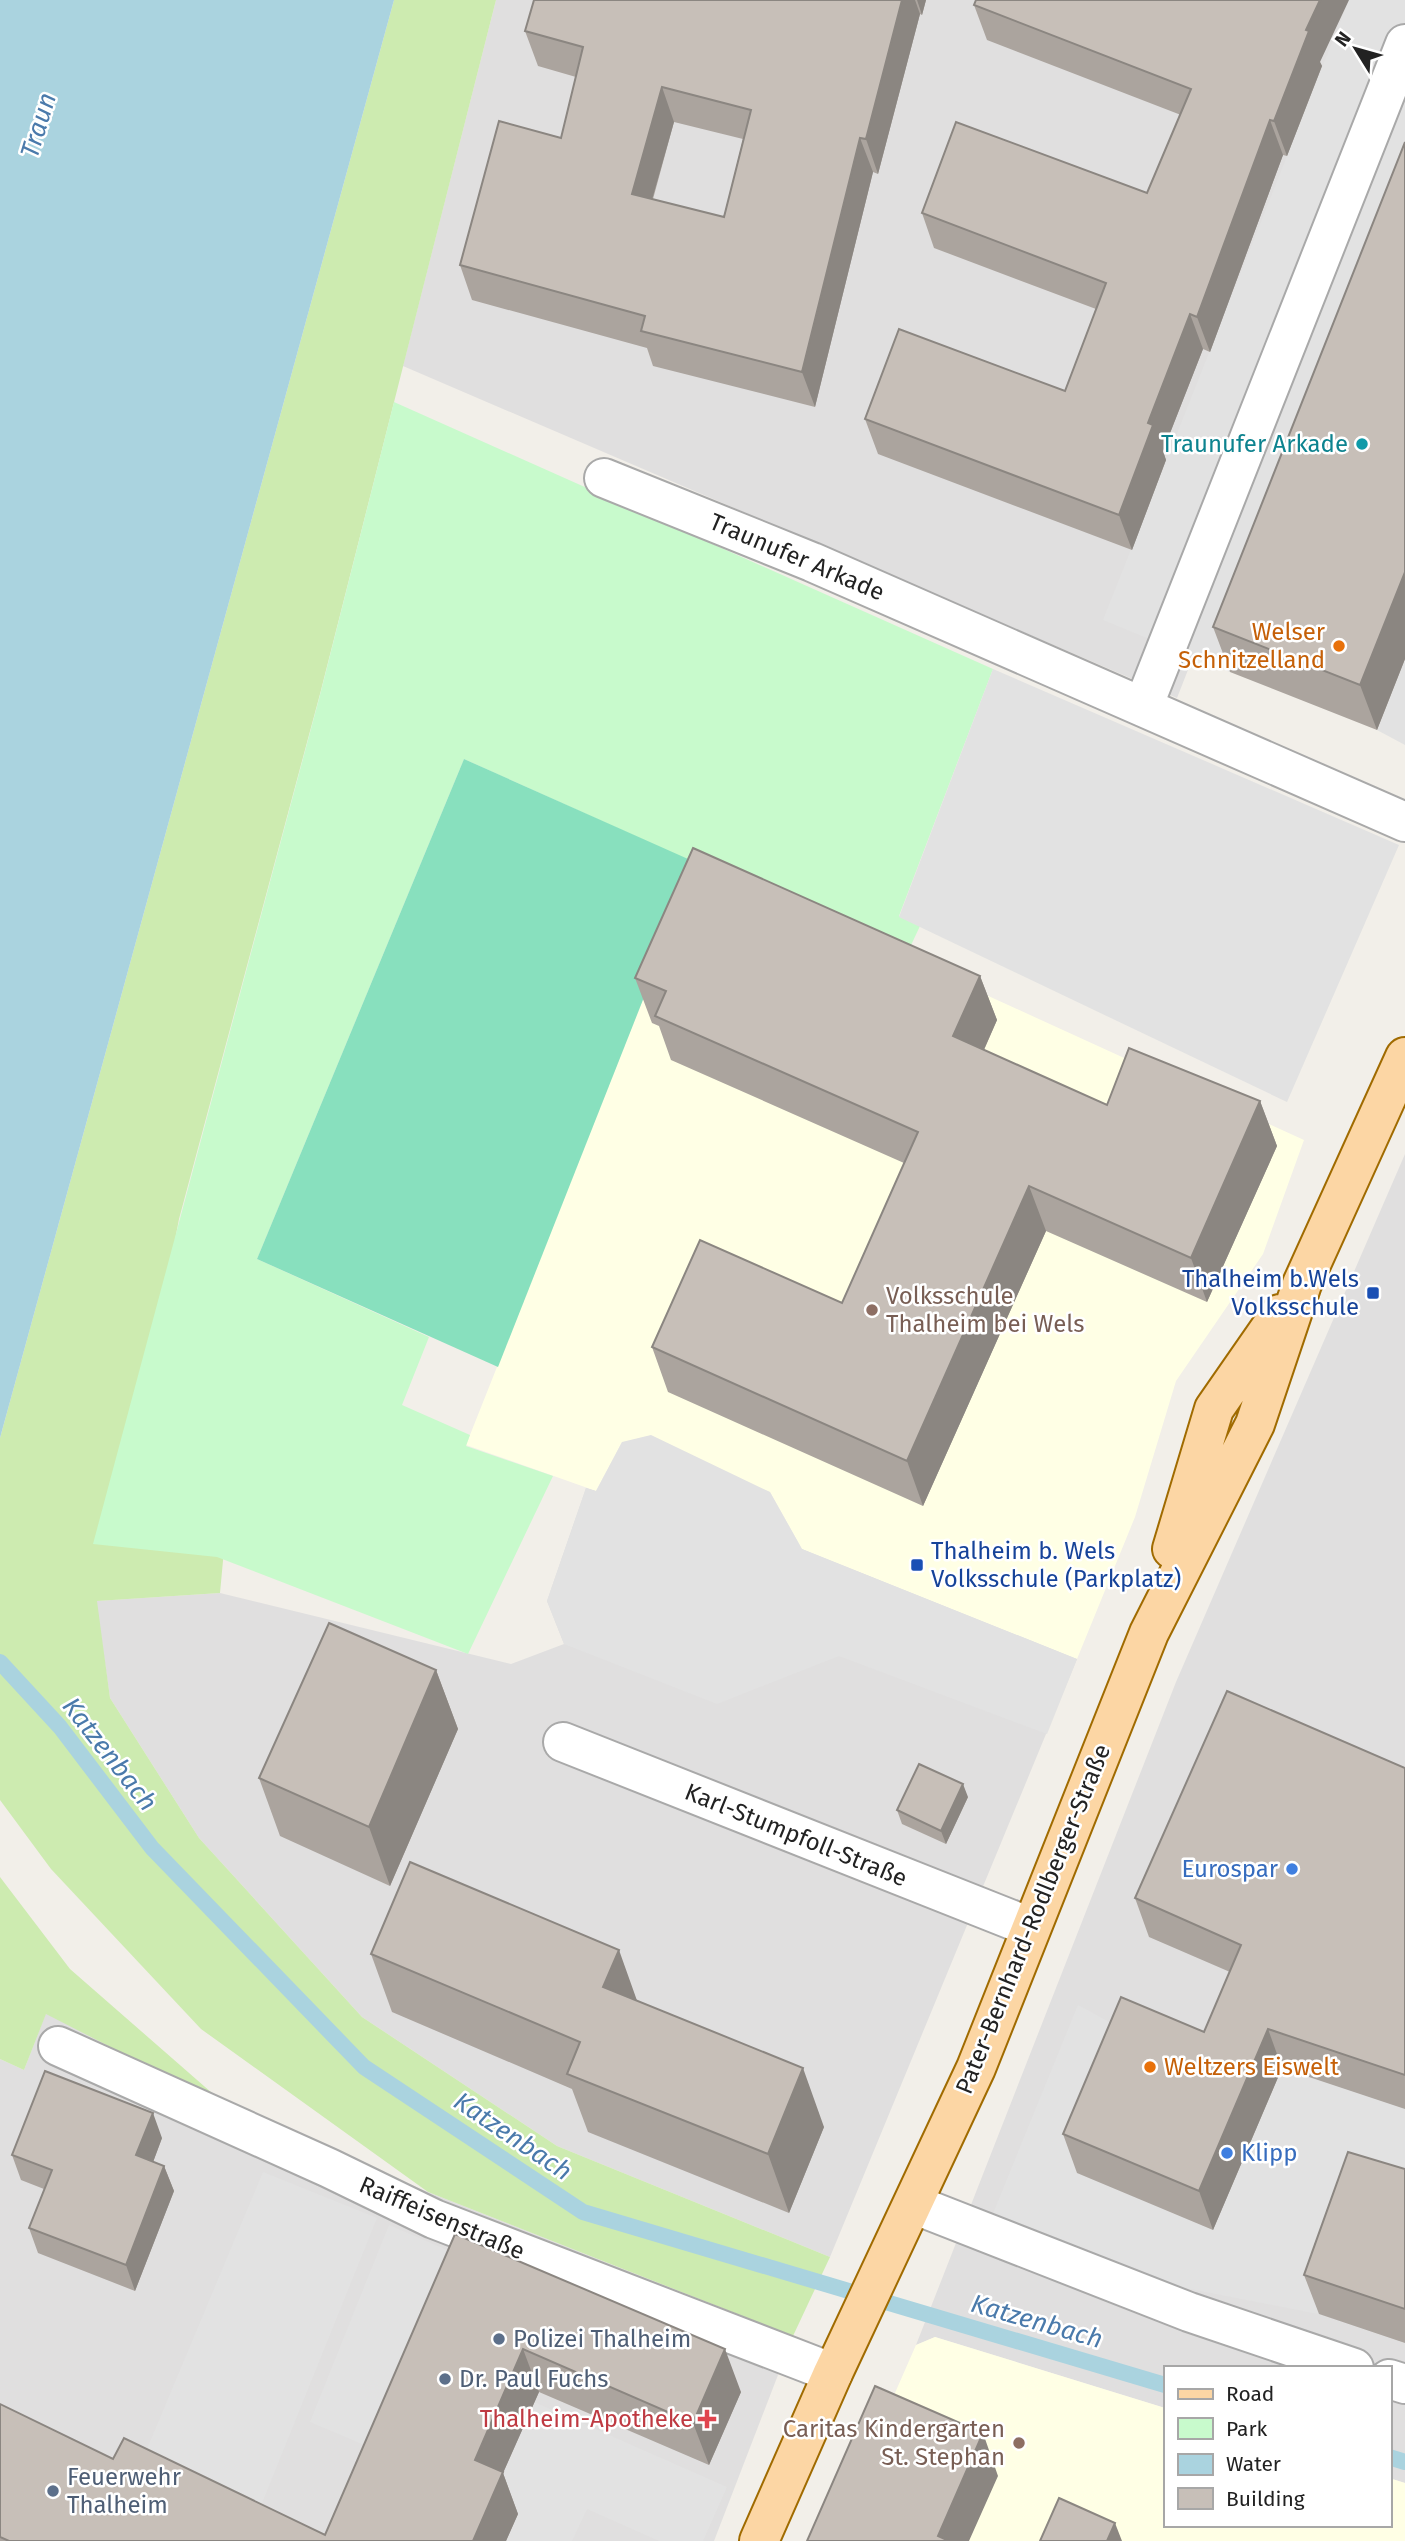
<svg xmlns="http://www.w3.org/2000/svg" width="1405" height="2541" viewBox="0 0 1405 2541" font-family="'Fira Sans',sans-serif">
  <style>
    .residential { fill: #e0dfdf }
    .education { fill: #ffffe5 }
    .grass { fill: #cdebb0 }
    .park { fill: #c8facc }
    .pitch { fill: #88e0be }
    .parking { fill: #e2e2e2 }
    .water { fill: #aad3df }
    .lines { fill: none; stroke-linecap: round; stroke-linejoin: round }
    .stream { stroke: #aad3df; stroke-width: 16 }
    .minor-casing { stroke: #a9a9a9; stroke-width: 42 }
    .major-casing { stroke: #a06b00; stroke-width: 42 }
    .minor { stroke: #fff; stroke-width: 38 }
    .major { stroke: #fcd6a4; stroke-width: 38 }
    .wall { fill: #aba49e; fill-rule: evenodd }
    .shaded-wall { fill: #8b8681 }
    .building { fill: #c7bfb8; stroke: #8b8681; stroke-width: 2; fill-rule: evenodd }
    .culture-dot { fill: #0f9aa8; stroke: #fff; stroke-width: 2.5 }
    .food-dot { fill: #e8710a; stroke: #fff; stroke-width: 2.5 }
    .transit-dot { fill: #1a4fb4; stroke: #fff; stroke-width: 2.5 }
    .education-dot { fill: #8d6e63; stroke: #fff; stroke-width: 2.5 }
    .shop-dot { fill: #3f7fe0; stroke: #fff; stroke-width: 2.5 }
    .service-dot { fill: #5c6f8a; stroke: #fff; stroke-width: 2.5 }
    .health-dot { fill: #e0444e; stroke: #fff; stroke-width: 2.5 }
    .labels { text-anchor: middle; stroke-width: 5; stroke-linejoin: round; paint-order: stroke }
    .culture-label { font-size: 24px; fill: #0d838f; stroke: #fff; text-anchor: end }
    .street-label { font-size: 24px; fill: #222; stroke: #fff }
    .food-label { font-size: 24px; fill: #c56008; stroke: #fff; text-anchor: end }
    .transit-label { font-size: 24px; fill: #164399; stroke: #fff; text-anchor: end }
    .education-label { font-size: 24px; fill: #785e54; stroke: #fff; text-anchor: start }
    .shop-label { font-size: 24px; fill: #366cbe; stroke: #fff; text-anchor: end }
    .service-label { font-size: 24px; fill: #4e5e75; stroke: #fff; text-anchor: start }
    .health-label { font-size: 24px; fill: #be3a42; stroke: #fff; text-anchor: end }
    .water-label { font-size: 26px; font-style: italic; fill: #4a7aab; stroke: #fff }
  </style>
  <rect width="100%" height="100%" fill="#f2efe9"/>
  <path class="residential" d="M496,0H1405V115L1177,698L403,366Z
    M1405,1154V2483L1389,2478V2368H1165V2408L935,2337L916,2345L1176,1682Z
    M586,1488L802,1549L1077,1659L830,2257L557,2146L362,2017L199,1838L110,1698L96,1601L220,1593L511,1664L564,1644L547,1601Z
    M46,2013L228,2107L428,2192L793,2336L714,2541H0V2059L24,2070Z"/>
  <path class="education" d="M697,863L1304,1140L1263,1254L1176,1381L1135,1517L1077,1659L802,1549L770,1492L622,1442L596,1491L466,1445Z
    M935,2337L1165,2408V2525H1389V2478L1405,2483V2541H830L916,2345Z"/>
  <path class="grass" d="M394,0H496L320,694L179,1219L147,1389L235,1432L220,1593L97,1601L110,1698L199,1838L362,2017L557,2146L830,2257L793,2336L428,2192L201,2029L51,1869L0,1800V1438Z
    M0,1877L70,1969L228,2107L46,2014L24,2070L0,2059Z"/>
  <path class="park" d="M394,402L993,669L899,916L920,926L905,958L464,759L257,1259L429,1337L402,1405L470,1435L466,1446L553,1476L468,1654L217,1557L93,1544L320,695Z"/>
  <path class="pitch" d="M464,759L697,863L498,1367L257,1259Z"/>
  <path class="parking" d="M1349,0H1405V229L1230,672L1103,620Z
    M1405,659V745L1377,730Z
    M993,669L1399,845L1287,1102L899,917Z
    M651,1435L770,1492L802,1549L1077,1659L1047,1734L839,1656L717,1704L564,1644L547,1601L586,1488L596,1491L622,1442Z
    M1078,2005L1135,2036L1271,2093L1311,2006L1405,2044V2343L1318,2314L1170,2285L992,2216Z
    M263,2172L377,2218L258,2513L142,2461Z
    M389,2225L461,2256L381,2452L310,2422Z
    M534,2402L727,2487L703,2541H659L587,2509L572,2541H506L491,2502Z"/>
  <path class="water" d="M0,0H394L0,1438Z"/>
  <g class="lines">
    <path class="stream" d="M0,1662L60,1727L152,1848L364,2067L583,2212L1165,2385
      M1389,2457L1405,2462"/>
    <defs>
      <path id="minor" d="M604,478L812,562L1405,822
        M1143,707L1405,44
        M563,1742L1030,1927
        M58,2046L329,2168L434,2219L833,2373
        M913,2204L1189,2312L1354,2368
        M1389,2379L1405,2384"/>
      <path id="major" d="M1172,1549L1214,1409L1280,1314
        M759,2541L833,2373L976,2068L1149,1633L1255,1424L1302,1284L1405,1057"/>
    </defs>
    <use href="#minor" class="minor-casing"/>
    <use href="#major" class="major-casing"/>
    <use href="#minor" class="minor"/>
    <use href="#major" class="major"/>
  </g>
  <path class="wall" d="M534,0H926L922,15L920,14L878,174L873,172L815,407L653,366L647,348L472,300L460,265L561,138L576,77L538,66L525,31ZM674,122L743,139L724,217L653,199Z
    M974,5L1320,62L1322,66L1287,156L1283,155L1210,352L1203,349L1163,451L1166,460L1132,550L878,454L865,419L1065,391L1096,309L934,248L922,213L1147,193L1181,115L987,40Z
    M1405,142V659L1377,730L1230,672L1213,627Z
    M980,976L997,1020L984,1050L1107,1105L1260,1101L1277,1146L1207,1302L1046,1231L923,1506L668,1392L652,1347L842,1303L904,1163L671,1060L659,1026L652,1023L635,978Z
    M436,1670L458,1729L390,1886L280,1836L259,1778Z
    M1405,1768V2109L1282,2068L1213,2230L1077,2173L1063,2134L1204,2032L1230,1972L1149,1937L1135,1898Z
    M968,1797L946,1844L902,1824L897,1810Z
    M371,1954L637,2001L824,2127L789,2213L588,2132L572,2089L392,2012Z
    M162,2138L153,2162L164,2166L174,2191L135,2291L38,2253L29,2228L44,2189L21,2180L12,2155Z
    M1405,2169V2343L1319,2314L1304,2275Z
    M455,2234L741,2392L709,2465L539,2392L503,2473L518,2514L506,2541H0V2404L113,2459L325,2535Z"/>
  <path class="shaded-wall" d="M902,0H915L920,14L878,174L866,139Z
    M917,0H926L922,15Z
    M1320,0H1349L1320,62L1322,66L1287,156L1274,121L1306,30Z
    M662,87L674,122L644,228L632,194Z
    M1270,120L1283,155L1210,352L1197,317Z
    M860,138L873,172L815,407L802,372Z
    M1190,314L1203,349L1163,451L1166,460L1132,550L1119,515L1148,423Z
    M1405,572V659L1377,730L1360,685Z
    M980,976L997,1020L970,1081L953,1036Z
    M1260,1101L1277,1146L1207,1302L1191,1258Z
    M1029,1186L1046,1231L923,1506L907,1461Z
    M436,1670L458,1729L390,1886L369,1827Z
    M963,1784L968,1797L946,1844L941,1831Z
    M619,1950L640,2009L603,1987Z
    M1268,2029L1282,2068L1213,2230L1199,2191Z
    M803,2068L824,2127L789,2213L768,2154Z
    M153,2113L162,2138L146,2181L136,2155Z
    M164,2166L174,2191L135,2291L126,2265Z
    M523,2349L539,2392L503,2473L518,2514L506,2541H473L475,2460Z
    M725,2349L741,2392L709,2465L693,2423Z
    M983,2433L998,2476L969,2541H939L938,2536Z
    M1115,2523L1122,2541H1107Z"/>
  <path class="building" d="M534,0H902L866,139L860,138L802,372L641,331L645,316L460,265L499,121L561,138L583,47L525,31ZM662,87L751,110L724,217L632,194Z
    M976,0H1320L1306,30L1309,31L1274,121L1270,120L1197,317L1190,314L1148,423L1153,425L1119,515L865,419L899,329L1065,391L1106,283L922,213L956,122L1147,193L1191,89L974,5Z
    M1405,142V572L1360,685L1213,627Z
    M693,848L980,976L953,1036L1029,1070L1107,1105L1129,1048L1260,1101L1191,1258L1029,1186L907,1461L652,1347L700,1240L842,1303L918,1132L655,1016L666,991L635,978Z
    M329,1623L436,1670L369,1827L259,1778Z
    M1227,1691L1405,1768V2075L1268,2029L1199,2191L1063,2134L1121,1997L1204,2032L1241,1945L1135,1898Z
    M919,1764L963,1784L941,1831L897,1810Z
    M410,1862L619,1950L603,1987L803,2068L768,2154L567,2074L580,2042L371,1954Z
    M45,2071L153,2113L136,2155L164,2166L126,2265L29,2228L52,2170L12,2155Z
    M1348,2152L1405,2169V2309L1304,2275Z
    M455,2234L725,2349L693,2423L523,2349L475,2460L503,2472L473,2541H9L0,2537V2404L113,2459L124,2438L325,2535Z
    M875,2386L983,2433L938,2536L949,2541H807Z
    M1059,2498L1115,2523L1107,2541H1040Z"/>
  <circle class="culture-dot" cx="1362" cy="444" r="7"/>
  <g class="food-dot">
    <circle cx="1339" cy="646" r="7"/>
    <circle cx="1150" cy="2067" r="7"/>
  </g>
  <g class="transit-dot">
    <rect x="1366" y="1286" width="14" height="14" rx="3.5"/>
    <rect x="910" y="1558" width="14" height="14" rx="3.5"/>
  </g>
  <g class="education-dot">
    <circle cx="872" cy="1310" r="7"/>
    <circle cx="1019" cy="2443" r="7"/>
  </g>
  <g class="shop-dot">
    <circle cx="1292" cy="1869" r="7"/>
    <circle cx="1227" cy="2153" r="7"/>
  </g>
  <g class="service-dot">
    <circle cx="499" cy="2339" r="7"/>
    <circle cx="445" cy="2379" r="7"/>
    <circle cx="53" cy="2491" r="7"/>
  </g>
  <path class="health-dot" d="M703.5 2408.5h7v7h7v7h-7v7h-7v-7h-7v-7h7z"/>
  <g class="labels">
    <g class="culture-label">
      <text x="1348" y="452">Traunufer Arkade</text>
    </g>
    <g class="street-label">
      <text transform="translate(797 557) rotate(23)" y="8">Traunufer Arkade</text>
      <text transform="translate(796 1835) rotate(22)" y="8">Karl-Stumpfoll-Straße</text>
      <text transform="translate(1033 1919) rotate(-68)" y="8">Pater-Bernhard-Rodlberger-Straße</text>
      <text transform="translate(442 2218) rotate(23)" y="8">Raiffeisenstraße</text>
    </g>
    <g class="food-label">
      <text x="1325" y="640">Welser<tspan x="1325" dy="28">Schnitzelland</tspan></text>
      <text x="1164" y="2075" text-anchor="start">Weltzers Eiswelt</text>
    </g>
    <g class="transit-label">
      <text x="1359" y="1287">Thalheim b.Wels<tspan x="1359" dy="28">Volksschule</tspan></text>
      <text x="931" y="1559" text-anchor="start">Thalheim b. Wels<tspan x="931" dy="28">Volksschule (Parkplatz)</tspan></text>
    </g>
    <g class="education-label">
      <text x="886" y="1304">Volksschule<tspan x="886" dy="28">Thalheim bei Wels</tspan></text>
      <text x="1005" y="2437" text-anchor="end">Caritas Kindergarten<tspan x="1005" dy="28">St. Stephan</tspan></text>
    </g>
    <g class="shop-label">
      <text x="1278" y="1877">Eurospar</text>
      <text x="1241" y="2161" text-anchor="start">Klipp</text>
    </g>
    <g class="service-label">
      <text x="513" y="2347">Polizei Thalheim</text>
      <text x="459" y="2387">Dr. Paul Fuchs</text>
      <text x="67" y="2485">Feuerwehr<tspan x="67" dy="28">Thalheim</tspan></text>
    </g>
    <g class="health-label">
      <text x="693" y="2427">Thalheim-Apotheke</text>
    </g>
    <g class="water-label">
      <text transform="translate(38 125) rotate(-73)" y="9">Traun</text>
      <text transform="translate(110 1754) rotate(52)" y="9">Katzenbach</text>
      <text transform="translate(513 2136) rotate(34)" y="9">Katzenbach</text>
      <text transform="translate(1037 2321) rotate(16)" y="9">Katzenbach</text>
    </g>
  </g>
  <rect x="1164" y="2366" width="228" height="161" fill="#ffffff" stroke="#a7a7a7" stroke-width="2"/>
  <rect x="1178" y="2389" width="35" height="10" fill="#fcd6a4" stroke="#a7a7a7" stroke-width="2"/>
  <text x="1226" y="2401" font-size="21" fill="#222222">Road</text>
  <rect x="1178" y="2418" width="35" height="21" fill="#c8facc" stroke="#a7a7a7" stroke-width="2"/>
  <text x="1226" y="2436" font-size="21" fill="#222222">Park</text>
  <rect x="1178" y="2454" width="35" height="21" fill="#aad3df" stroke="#a7a7a7" stroke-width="2"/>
  <text x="1226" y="2471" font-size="21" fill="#222222">Water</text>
  <rect x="1178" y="2488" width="35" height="21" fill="#c7bfb8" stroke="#a7a7a7" stroke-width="2"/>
  <text x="1226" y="2506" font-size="21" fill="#222222">Building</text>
  <g transform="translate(1356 49) rotate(307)" stroke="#ffffff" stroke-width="5" paint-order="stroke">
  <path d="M0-5L12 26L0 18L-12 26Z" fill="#222222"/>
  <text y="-10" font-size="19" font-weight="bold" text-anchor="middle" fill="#222222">N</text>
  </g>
</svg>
